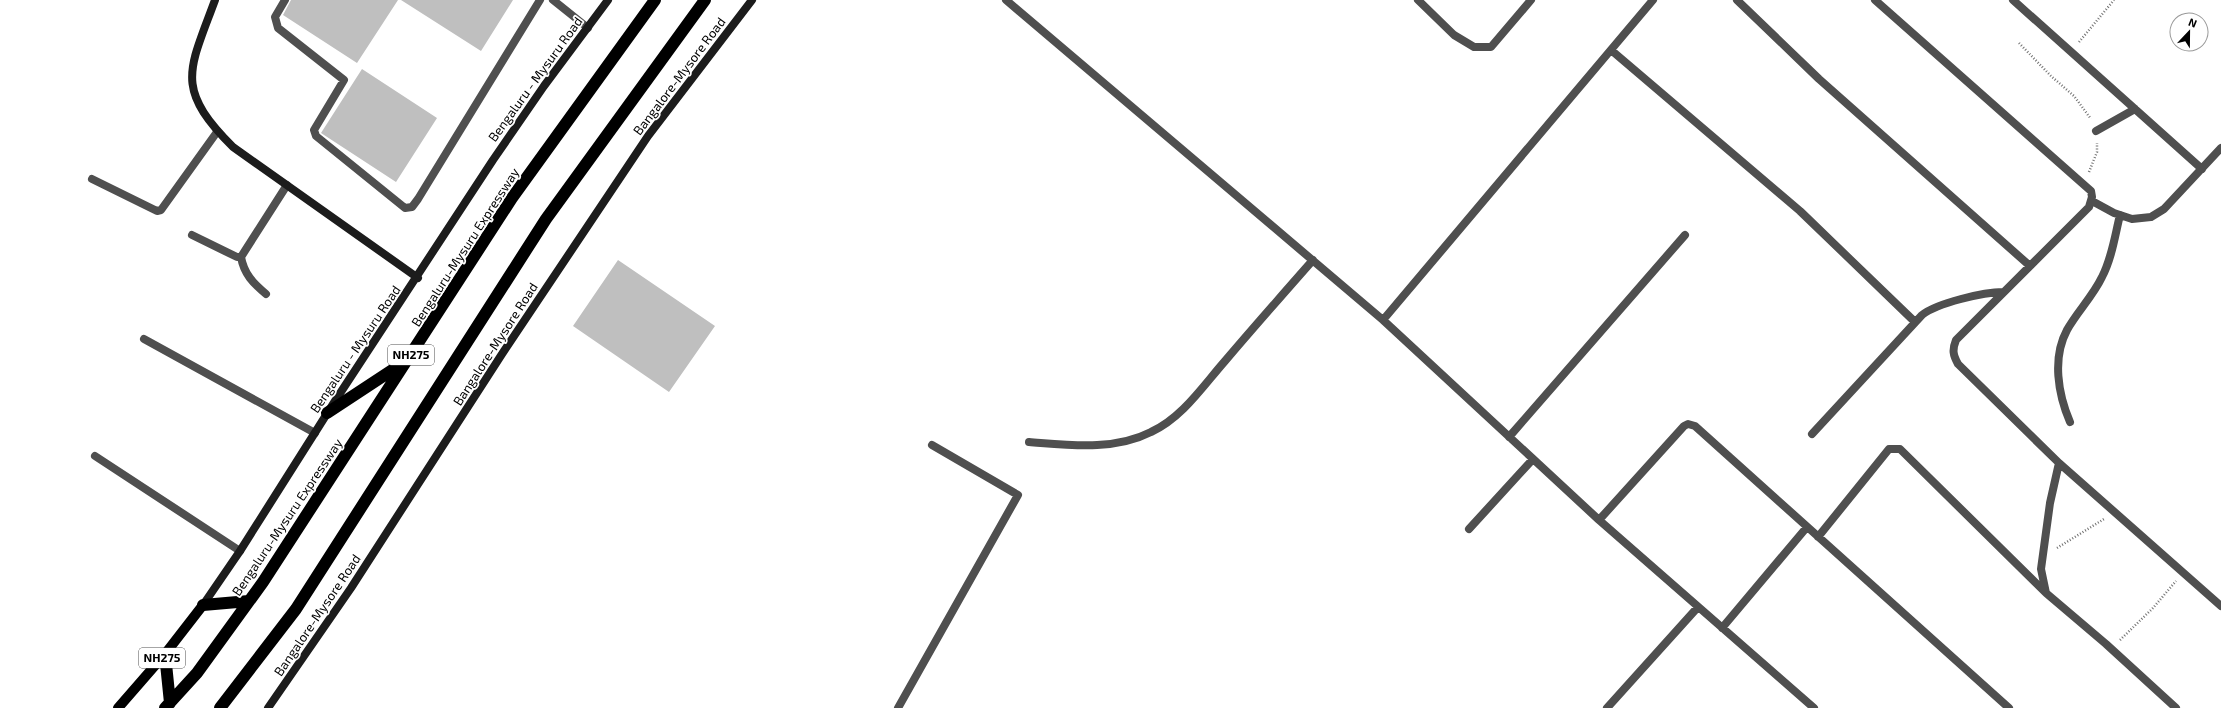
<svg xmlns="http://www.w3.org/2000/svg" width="2221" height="708" viewBox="0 0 2221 708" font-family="'Exo 2',sans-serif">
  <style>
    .building { fill: #bfbfbf }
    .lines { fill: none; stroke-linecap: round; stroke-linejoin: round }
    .path { stroke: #717171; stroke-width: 2.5; stroke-dasharray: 1 2; stroke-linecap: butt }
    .lane { stroke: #4f4f4f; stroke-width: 8 }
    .street { stroke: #4f4f4f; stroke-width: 8 }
    .secondary { stroke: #1c1c1c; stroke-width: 8 }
    .primary { stroke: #000; stroke-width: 10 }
    .highway { stroke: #000; stroke-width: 12 }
    .labels { text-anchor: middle; stroke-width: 3.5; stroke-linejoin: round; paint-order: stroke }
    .shield { fill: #fff; stroke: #4c4c4c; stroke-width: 1 }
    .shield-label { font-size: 12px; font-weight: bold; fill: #000 }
    .street-label { font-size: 13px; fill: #000; stroke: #fff }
  </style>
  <rect width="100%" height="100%" fill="#fff"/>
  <path class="building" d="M291,0H398L357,63L283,15Z
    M401,0H513L481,51Z
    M362,69L437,118L396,182L321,133Z
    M618,260L715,326L669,392L573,326Z"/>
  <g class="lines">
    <path class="path" d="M2079,42L2114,0
      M2019,43L2051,76L2074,96L2091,119
      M2089,172L2097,152V143
      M2057,548L2104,519
      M2120,640L2153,608L2176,581"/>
    <path class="lane" d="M144,339L315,433
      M95,456L240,551"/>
    <path class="street" d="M285,0L275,17L278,28L344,80L314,130L316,136L405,208L412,207L418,199L540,0
      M553,0L588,28
      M1006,0L1383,320L1599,520L1814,708
      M1418,0L1454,35L1474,47H1491L1531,0
      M1737,0L1819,79L2030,266
      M2013,0L2202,169
      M1611,50L1800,211L1915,322
      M2096,131L2135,109
      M92,179L157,211L161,210L217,132
      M2092,201L2114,213L2132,219L2151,217L2164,209L2221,148
      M192,235L237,257H241L287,185
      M241,257C244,274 253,283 266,294
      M1383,320L1653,0
      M2070,422C2058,394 2052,358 2067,330C2077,312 2093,296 2102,277C2112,258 2115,235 2120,215
      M1812,434L1922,315C1937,303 1984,292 2003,292
      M1509,437L1685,235
      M1029,442C1069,445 1114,451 1151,432C1182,418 1203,386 1225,361C1254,327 1283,294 1313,260
      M2059,463L2221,606
      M1599,520L1684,426L1688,424L1695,426L2009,708
      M1469,529L1533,459
      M1818,537L1889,449H1900L2046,593L2041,569L2050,503L2059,463L1958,364C1953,355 1952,350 1956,340L2089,207L2092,197L2091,191L1875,0
      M2046,593L2106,644L2176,708
      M1722,628L1807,527
      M898,708L1018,495L932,445
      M1607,708L1698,607"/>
    <path class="secondary" d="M215,0C189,71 174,88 233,147L418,278
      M203,605L240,551L335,401L493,160L544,86L608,0
      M268,708L351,588L502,354L648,136L752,0"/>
    <path class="primary" d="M118,708L165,654L203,605"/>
    <path class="highway" d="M327,413L403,363
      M203,605L249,601
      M165,654L170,703
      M165,708L197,673L263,582L512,198L655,0
      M220,708L296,609L546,219L705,0"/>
  </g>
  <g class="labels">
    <g class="shield">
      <rect x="388" y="345" width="46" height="20" rx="3"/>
      <rect x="139" y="648" width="46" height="20" rx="3"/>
    </g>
    <g class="shield-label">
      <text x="411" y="359">NH275</text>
      <text x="162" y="662">NH275</text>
    </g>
    <g class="street-label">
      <text transform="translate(679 76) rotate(-53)" y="5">Bangalore-Mysore Road</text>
      <text transform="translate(535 79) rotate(-54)" y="5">Bengaluru - Mysuru Road</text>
      <text transform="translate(465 247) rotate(-57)" y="5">Bengaluru-Mysuru Expressway</text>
      <text transform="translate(495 344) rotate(-57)" y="5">Bangalore-Mysore Road</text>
      <text transform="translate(355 349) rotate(-56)" y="5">Bengaluru - Mysuru Road</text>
      <text transform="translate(287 517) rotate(-56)" y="5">Bengaluru-Mysuru Expressway</text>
      <text transform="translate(317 615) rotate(-56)" y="5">Bangalore-Mysore Road</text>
    </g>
  </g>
  <g transform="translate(2189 32) rotate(22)"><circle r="19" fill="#ffffff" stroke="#999999"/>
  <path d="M0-3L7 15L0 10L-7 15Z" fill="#000000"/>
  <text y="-6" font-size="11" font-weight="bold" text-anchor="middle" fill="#000000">N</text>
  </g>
</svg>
